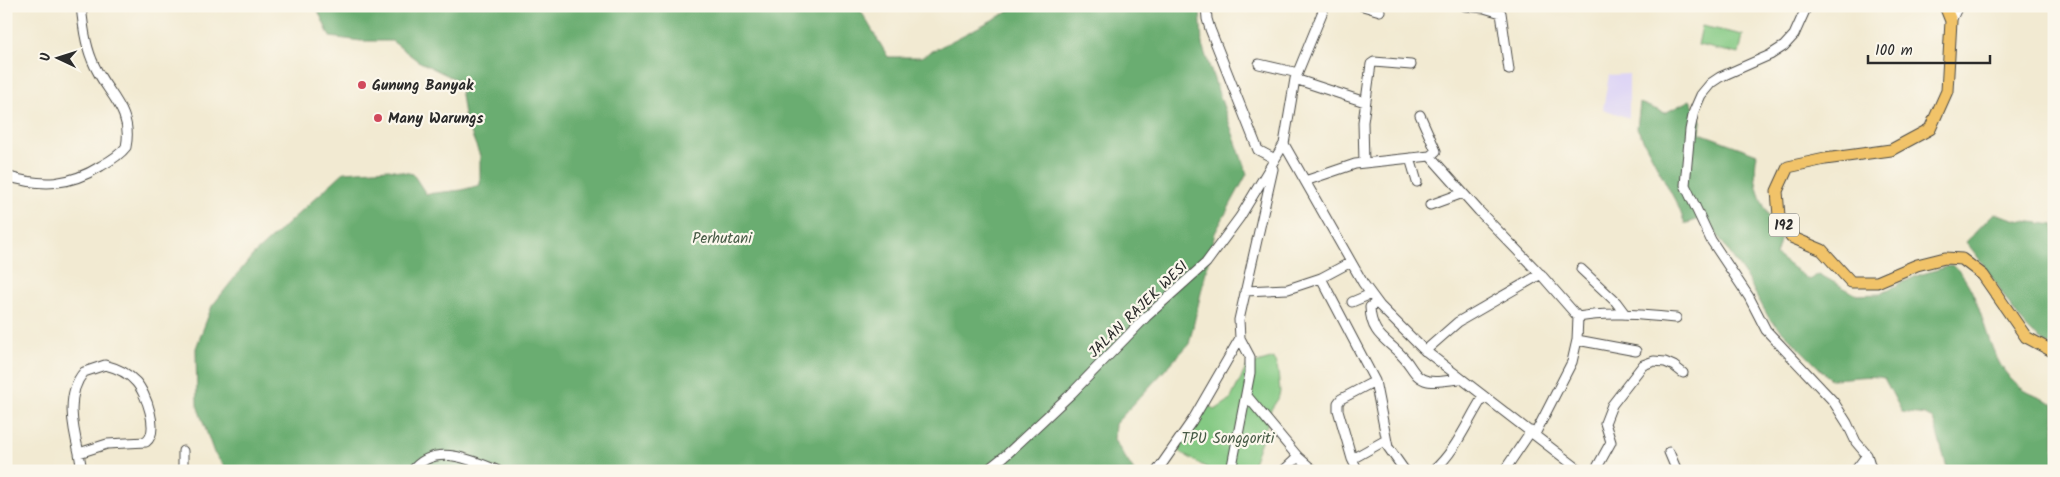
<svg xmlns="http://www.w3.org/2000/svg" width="2060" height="477" viewBox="0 0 2060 477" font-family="Kalam,sans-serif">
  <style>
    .built { fill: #ded5f5 }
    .green { fill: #84c983; stroke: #587a57 }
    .forest { fill: #6bad71; stroke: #4b6c4e }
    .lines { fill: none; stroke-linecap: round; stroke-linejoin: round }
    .minor-casing { stroke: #494844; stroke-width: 11 }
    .major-casing { stroke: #494844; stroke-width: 13 }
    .minor { stroke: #fff; stroke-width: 9 }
    .major { stroke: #f1c369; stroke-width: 11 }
    .poi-dot { fill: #d1495b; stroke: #fbf7ec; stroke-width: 2 }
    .labels { text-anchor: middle; stroke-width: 4.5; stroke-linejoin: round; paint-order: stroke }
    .shield { fill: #fbf7ec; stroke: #696865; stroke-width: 1 }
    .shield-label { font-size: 14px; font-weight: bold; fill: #2b2b2b }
    .poi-label { font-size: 15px; font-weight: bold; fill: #2b2b2b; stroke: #fbf7ec; text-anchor: start }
    .park-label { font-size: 15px; fill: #465a45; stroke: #fbf7ec }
    .street-label { font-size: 15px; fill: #2b2b2b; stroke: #fbf7ec }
  </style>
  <rect width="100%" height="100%" fill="#fbf7ec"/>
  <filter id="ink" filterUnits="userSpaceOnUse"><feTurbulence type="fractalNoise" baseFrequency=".02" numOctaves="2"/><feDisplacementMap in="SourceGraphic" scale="10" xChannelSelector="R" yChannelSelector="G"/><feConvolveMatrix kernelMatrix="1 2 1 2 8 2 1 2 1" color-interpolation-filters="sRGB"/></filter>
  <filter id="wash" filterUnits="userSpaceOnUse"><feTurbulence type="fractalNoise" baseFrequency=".0096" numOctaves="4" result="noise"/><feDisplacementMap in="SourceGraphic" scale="20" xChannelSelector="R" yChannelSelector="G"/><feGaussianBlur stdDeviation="1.12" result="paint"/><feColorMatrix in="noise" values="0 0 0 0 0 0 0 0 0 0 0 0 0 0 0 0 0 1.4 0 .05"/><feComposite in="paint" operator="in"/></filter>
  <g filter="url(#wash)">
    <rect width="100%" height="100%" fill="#f2ead2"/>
    <path class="built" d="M1629,74V118L1603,109L1609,75Z"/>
    <path class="green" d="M1702,26L1743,35L1739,54L1698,45Z
      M1274,358L1278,371L1280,392L1278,399L1270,411L1268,422L1250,471H1212L1175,449L1205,403L1215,410L1230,400L1247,366Z"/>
    <path class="forest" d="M316,6H858L888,57H921L1019,6H1200L1202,45L1247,174L1215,233L1189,344L1115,424L1114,440L1134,471H228L214,453L197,405L196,348L212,306L252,256L344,172L389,169L413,174L426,194L462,190L480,185V156L464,115L459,81L418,61L392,41H361L330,37Z
      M1690,100L1701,121L1700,133L1757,154C1750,189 1765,208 1781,237L1776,255L1809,280L1819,274L1857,295L1878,294L1919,275L1953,265C1987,296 1981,353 2016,384C2025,393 2042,398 2054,404V471H1948L1933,419L1925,415L1902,412L1884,378C1867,374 1848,379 1830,379L1769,318L1745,275L1705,217L1685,224L1679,208L1637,128L1640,103L1665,113Z
      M1994,213L2017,220L2054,225V347C2022,334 2008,299 1989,273C1982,262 1974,252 1966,242Z"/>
  </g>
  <g filter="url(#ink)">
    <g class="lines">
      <defs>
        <path id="minor" d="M1206,6L1207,19L1210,29L1258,150L1275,159
          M1363,6L1380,11
          M1465,6L1484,8V6
          M1807,6L1794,35L1784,46L1770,55L1720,77L1711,83L1701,95L1694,111L1690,130L1685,185L1711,240L1749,297L1766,330L1833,401L1847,423L1856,442L1867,455L1855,471
          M1484,8L1501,13L1509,70
          M1951,21L1958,6
          M1259,64L1298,73
          M1295,79L1365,102
          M1420,115L1436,151L1430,156
          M1284,144L1363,283L1380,306L1423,349L1581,471
          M1410,158L1417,182
          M1364,163L1363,122L1371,64L1374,62L1411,65
          M6,176C42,187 69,186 101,166C110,161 120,155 126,147C134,108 104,92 92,60C85,43 83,24 81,6
          M1305,181L1355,164L1430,156L1479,211L1543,277L1578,317L1577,340L1572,362L1535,434
          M1430,205L1463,193
          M1581,269L1616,302L1625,314
          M1321,278L1375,381L1388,447L1405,471
          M1245,291L1288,289L1321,278L1351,262
          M1352,302L1371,294
          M1377,302L1370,307C1371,336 1387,339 1403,357C1412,366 1414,378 1428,381C1438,383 1449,380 1459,379
          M1578,317C1610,311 1643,315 1676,318
          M1577,340L1636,351
          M1425,351L1458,322L1541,274
          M105,365C117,368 128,373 136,382C146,393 160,431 146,442L107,444L79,453C73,428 65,394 84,372Z
          M1247,396L1298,457L1314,471
          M1669,452L1677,471
          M79,453L82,471
          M1867,455L1872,471
          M1352,459L1386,440
          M183,471V451
          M412,471C435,442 471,460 499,471
          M986,471L1006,455L1071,394L1146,317L1206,263L1240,217L1284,144L1295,79L1325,6
          M1157,471L1192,421L1240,338L1239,320L1273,169
          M1231,471L1250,373V357L1240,338
          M1283,471L1298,457
          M1358,471L1352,459L1338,410V403L1341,399L1375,381
          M1433,471C1456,451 1467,422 1483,397
          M1504,471L1531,431
          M1595,471L1611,442L1605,423L1612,405L1643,365L1654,361L1665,362L1674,366L1683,373"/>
        <path id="major" d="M1945,6L1951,21L1947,91L1930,129L1891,150L1825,159L1788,167L1777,191L1779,216L1791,237L1822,250L1851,282H1877L1917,265L1945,258L1962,259L1983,275L2026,337L2054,352"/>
      </defs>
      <use href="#minor" class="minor-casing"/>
      <use href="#major" class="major-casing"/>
      <use href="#minor" class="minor"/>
      <use href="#major" class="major"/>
    </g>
  </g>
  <g class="poi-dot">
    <circle cx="362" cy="85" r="5"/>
    <circle cx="378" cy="118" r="5"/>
  </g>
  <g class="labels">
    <rect class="shield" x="1769" y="213.5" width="30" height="23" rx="4"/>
    <g class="shield-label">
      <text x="1784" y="230">192</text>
    </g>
    <g class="poi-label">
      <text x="372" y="90">Gunung Banyak</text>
      <text x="388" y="123">Many Warungs</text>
    </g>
    <g class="park-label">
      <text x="722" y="243">Perhutani</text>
      <text x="1228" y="443">TPU Songgoriti</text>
    </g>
    <g class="street-label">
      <text transform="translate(1138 309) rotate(-44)" y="5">JALAN RAJEK WESI</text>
    </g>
  </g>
  <rect width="2060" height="477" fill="none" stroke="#fbf7ec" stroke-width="25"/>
  <g transform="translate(58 58) rotate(274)" stroke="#fbf7ec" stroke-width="4" paint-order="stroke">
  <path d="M0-4L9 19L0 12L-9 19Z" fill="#2b2b2b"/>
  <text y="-8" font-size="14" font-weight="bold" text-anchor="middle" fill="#2b2b2b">U</text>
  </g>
  <path d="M1868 55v8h122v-8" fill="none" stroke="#2b2b2b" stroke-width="2.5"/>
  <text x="1875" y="55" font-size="15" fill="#2b2b2b" stroke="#fbf7ec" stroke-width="4" paint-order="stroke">100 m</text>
</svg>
